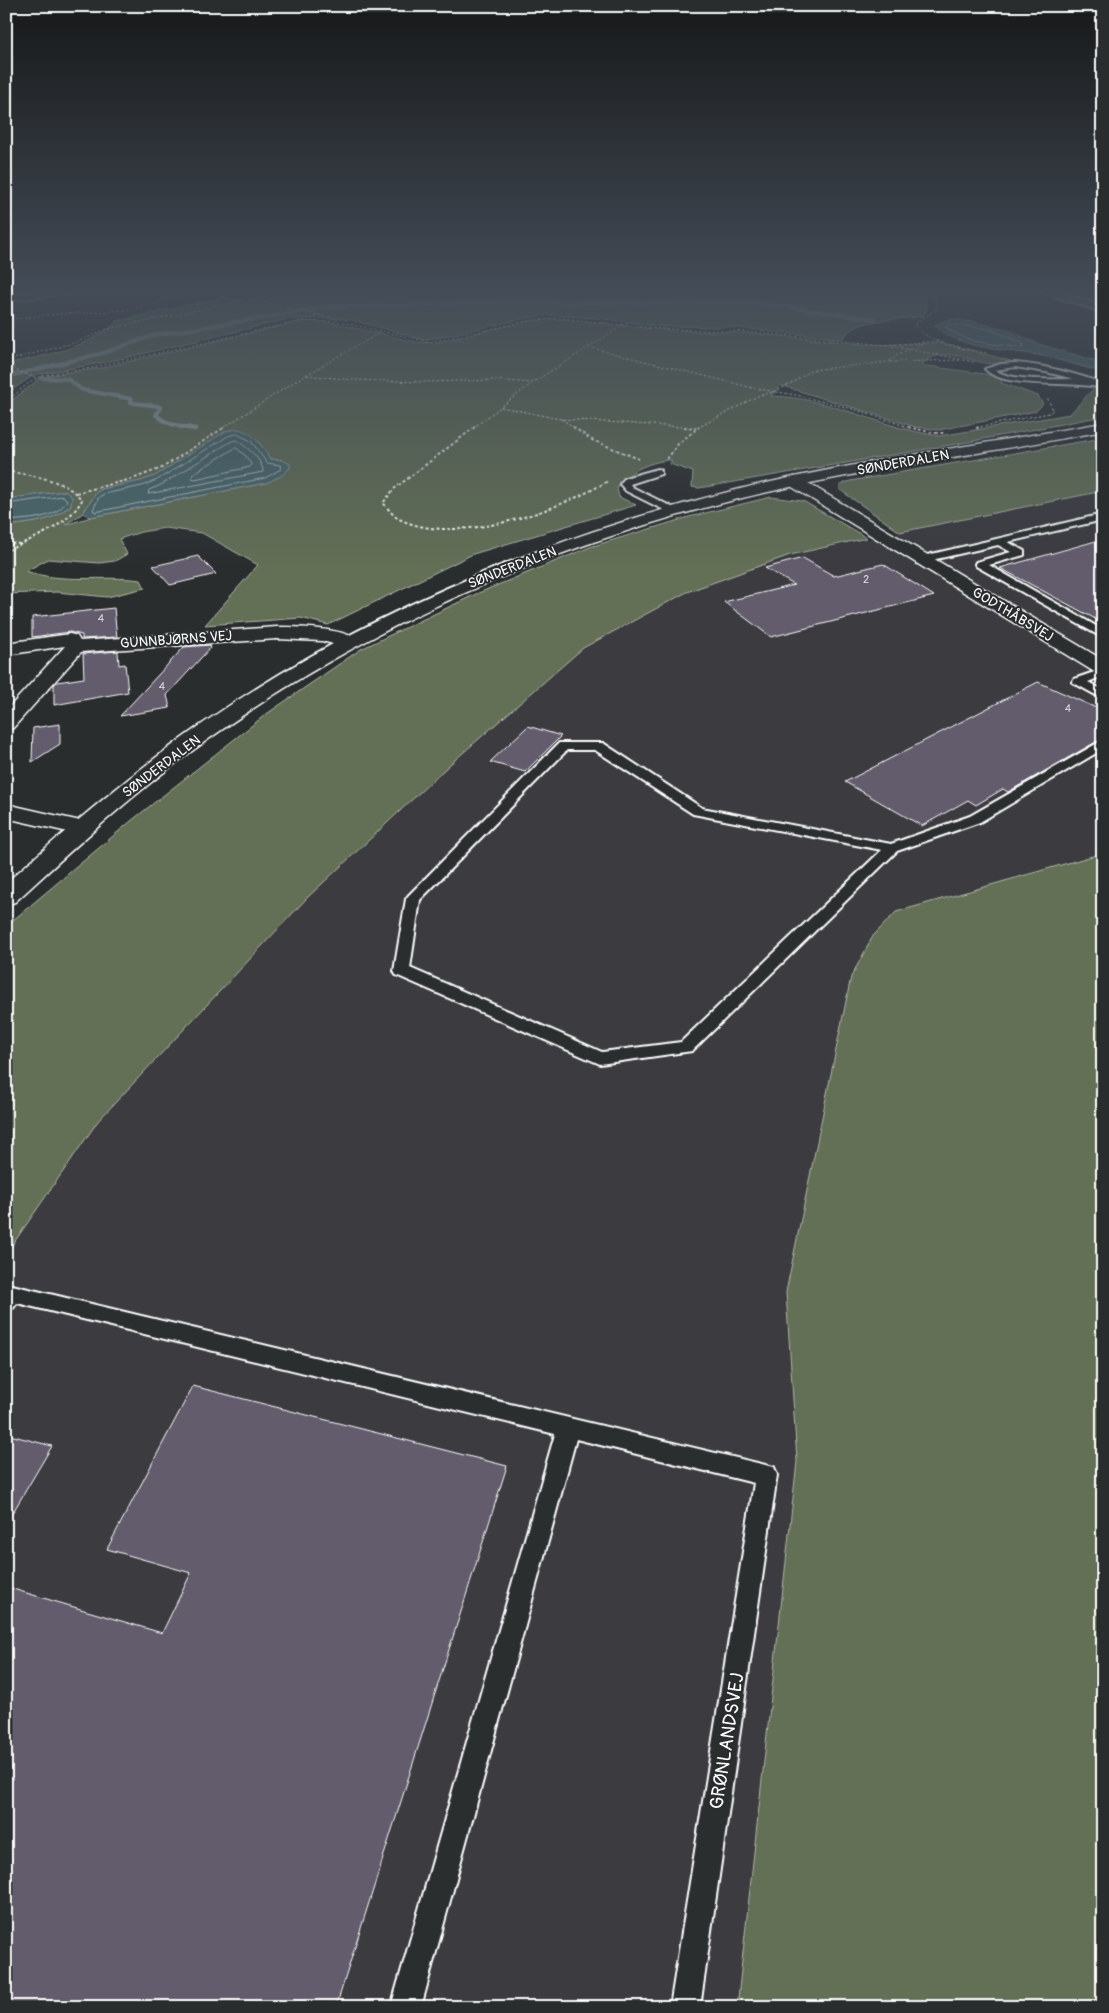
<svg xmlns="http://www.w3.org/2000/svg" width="1109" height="2013" viewBox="0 0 1109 2013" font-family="Pangolin,sans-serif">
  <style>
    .built { fill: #3b3b41 }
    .green { fill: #646f56; stroke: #b2b7aa; fill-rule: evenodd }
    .water { fill: #4a696c; stroke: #92a5a7 }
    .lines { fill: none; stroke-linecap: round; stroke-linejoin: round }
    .shore { stroke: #b7c3c4; stroke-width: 1 }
    .stream-far1 { stroke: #92a5a7; stroke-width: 4 }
    .stream { stroke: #92a5a7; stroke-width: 4.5 }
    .building { fill: #635c6d; stroke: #fff }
    .service-casing { stroke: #fff; stroke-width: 4 }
    .minor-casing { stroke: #fff; stroke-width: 3 }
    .tertiary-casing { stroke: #fff; stroke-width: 3 }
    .motorway-casing { stroke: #fff; stroke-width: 3 }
    .path-far1 { stroke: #fff; stroke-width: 1; stroke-dasharray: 2.5 2; stroke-linecap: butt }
    .path { stroke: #fff; stroke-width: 2; stroke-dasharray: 3 2.5; stroke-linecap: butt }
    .service { fill: #2a2d2e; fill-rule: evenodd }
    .minor { fill: #2a2d2e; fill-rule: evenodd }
    .tertiary { fill: #2a2d2e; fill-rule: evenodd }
    .motorway { fill: #756b4b; fill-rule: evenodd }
    .labels { text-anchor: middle; stroke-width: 4; stroke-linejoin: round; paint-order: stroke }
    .far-number-label { font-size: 11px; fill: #d8d6da }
    .far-street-label { font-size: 14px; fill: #fff; stroke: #2a2d2e }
    .near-street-label { font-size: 19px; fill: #fff; stroke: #2a2d2e }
  </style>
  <rect width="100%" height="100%" fill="#2a2d2e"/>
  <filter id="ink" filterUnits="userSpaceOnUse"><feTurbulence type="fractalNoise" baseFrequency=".02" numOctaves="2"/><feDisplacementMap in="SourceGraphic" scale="10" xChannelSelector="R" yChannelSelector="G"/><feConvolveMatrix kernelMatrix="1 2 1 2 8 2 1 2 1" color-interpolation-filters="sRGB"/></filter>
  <g filter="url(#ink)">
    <path class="built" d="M1103,491V853L896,912L786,1292L797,1461L737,2007H6V1254L98,1121L308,897L448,766L583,648L687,592L790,555Z"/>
    <path class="green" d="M276,288H917L925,297L927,309L923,316C900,321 855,316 843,339L731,327L657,326L596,318L548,315L522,319L436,338L422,339L352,320L335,318L289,319L107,362L34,375L6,394V364C44,356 89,348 118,321L225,297L245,302L263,296Z
      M562,319L652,329L758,334L870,345L938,343L952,345L1025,365C1014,365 1003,365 993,364C967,362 943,344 921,365L984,374L1002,379L1001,383L1038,396L1043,404L1036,411L939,430L916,427L780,385L771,396C830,397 883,429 940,436L1070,414L1095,387L1103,389V416L968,442L699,488L692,487L693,472L670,464L672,460C654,460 626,471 617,488L619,497L636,505L473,554L328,625L301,618L205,625L258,565L202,533L165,528L141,532L119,539L127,554L115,561L99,563L48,559L26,571C62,584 103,575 141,580L145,588L107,597L57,592L6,594V526C31,523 51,522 71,505L65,491L6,499V405L39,379L46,376L101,368L303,321L329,322L416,342L434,343L530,321ZM237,429L259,442L270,459L282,460L266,483L91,517L65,525L83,513L96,493L102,489L141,481L155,476L226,431Z
      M1103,438V491L900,532L840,490V485L850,481Z
      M771,497L803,501L867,538L790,555L687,592L583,648L448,766L308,897L98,1121L6,1254V926L131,821L265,715L361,649L476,594L590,547L689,517Z
      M1103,853V2007H737L797,1461L786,1292L851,977L873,936L896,912Z"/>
    <path class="water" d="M949,319L969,321L1006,329L1038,344L1103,363V373C1083,366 1063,361 1043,356C1008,349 962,351 934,325Z
      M237,429C253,431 262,446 270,459L282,460L290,464V468L281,476L266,483L91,517L83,513L96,493L102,489L141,481L155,476L226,431Z
      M65,491L72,497L71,505C51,522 31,523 6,526V499Z"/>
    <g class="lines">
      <path class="shore" d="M949,324L989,329L1023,343L1024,346L1022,348C998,344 965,344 946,327Z
        M237,434L251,441L267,463L280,465L281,469L265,478L95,512L93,510L99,497L104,494L142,486L157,480L228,436Z
        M237,440C246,447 263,459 263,472L148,494L149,490L161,485L230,442Z
        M236,448L245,455L251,464L250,467L195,479L192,478L193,474Z
        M6,504L63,496L67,500C57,520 26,519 6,521"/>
      <path class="stream-far1" d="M6,377L103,353L155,335L330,307L510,302L759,303L875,319
        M42,378L68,379L82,390L132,399L131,402L134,403L158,406L161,408L156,415C166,424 177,427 191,428"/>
      <path class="stream" d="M182,427L195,429"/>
    </g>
    <path class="building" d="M1103,539V623L1000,568Z
      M198,556L216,574L170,585L153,566Z
      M803,558L834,576L883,564L934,596L771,637L724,602L794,585L765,568Z
      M114,608L117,637L82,639V635L70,632L32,637V617Z
      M210,645L211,647L167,695L170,708L120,716L184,647Z
      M118,651L119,665L125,664L128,692L54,705V685L57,682L84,678L83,654Z
      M1038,682L1103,711V738L1008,792L1003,789L976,805L968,800L922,826L845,782Z
      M60,724V744L32,762L33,728Z
      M528,726L561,736L525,772L490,762Z
      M193,1386L507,1466L336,2007H6V1587L162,1633L191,1573L107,1549Z
      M6,1434L52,1446L6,1524Z"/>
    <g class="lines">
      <defs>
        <path id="service" d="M1015,363C1046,365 1074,374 1103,383V388C1073,380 1005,390 985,369L1001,364ZM1015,367L1046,372L1074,379C1053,379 1012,382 995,370Z
          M658,469L661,470V474L630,484L632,487L676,509V513H670L626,491L620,484L625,478Z
          M1103,514V520L1008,542L1024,551V555L989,565L1103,630V638L976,566L975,564L976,562L1011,552L998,545L923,562L918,559L923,556Z
          M1103,669V676L1088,682L1103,690V699L1072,682L1074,679Z
          M1103,740V749L980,822L897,851L692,1051L600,1064L396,975L394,971L406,899L408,896L559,743H603L702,808L891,844L970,816ZM567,750H595L693,814L882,850L681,1042L602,1052L410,968L420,900Z
          M12,1285L774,1467L777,1475L700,2007H670L754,1483L576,1439L421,2007H391L555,1434L17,1303L13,1308L6,1310V1287Z"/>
        <path id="minor" d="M63,288H96L90,291L6,301V295Z
          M795,477L801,479L1103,660V675L1096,673L789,485L787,482L789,479Z
          M277,627C295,627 347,627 358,642L355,646L348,648L322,641L277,639L81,652L13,728L6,730V711L65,646L6,655V643L70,634L77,636L80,641Z
          M6,804L89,823L93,828L89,833L81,835L6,818Z"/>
        <path id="tertiary" d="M1103,423V431C981,454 858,470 738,499C551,546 368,625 210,738C140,787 77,845 15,902L6,905V883C67,829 128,776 195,729C356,616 541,539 732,491C854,461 979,445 1103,423Z"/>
        <path id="motorway" d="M1033,288H1049L1103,306V313L1035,290Z"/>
      </defs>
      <use href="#service" class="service-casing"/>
      <use href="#minor" class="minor-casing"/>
      <use href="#tertiary" class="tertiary-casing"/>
      <use href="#motorway" class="motorway-casing"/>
      <path class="path-far1" d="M925,288L936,299L937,309L914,324C930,345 962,348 986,353
        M248,298L339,320
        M305,319L321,315
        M6,320L46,315L129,310L211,288
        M892,346L974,362
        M588,347L753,388L796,395L853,409L911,428
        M6,361L77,342L108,329L233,303L268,288
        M8,362L14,365L15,370L37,378
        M890,362L961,360
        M306,375L381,332
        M6,402L30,382L44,375L91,368L300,321L340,322L430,342L532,320L561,318L654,328L752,332L886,345L938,341
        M501,407L560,419L696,428
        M561,419L575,428
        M223,428L305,375L354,380L422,382L494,380L532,383L624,325
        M473,428L531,384
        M697,428L760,395L774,392L794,382L811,370L889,362L899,354L925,343
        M976,428L1049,413L1053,410L1047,397"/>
      <path class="path" d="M475,427L394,489L383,503C388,508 393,516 399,519C457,547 557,511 608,481
        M573,427L592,440L639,459
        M684,427L696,428
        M908,427L934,433H946
        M976,428L980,427
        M667,459L678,444L699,427
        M6,471C32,476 64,478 82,500C67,527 33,538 6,551
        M76,493L132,479L162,468L225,427
        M6,543L20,544"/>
      <use href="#service" class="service"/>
      <use href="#minor" class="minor"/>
      <use href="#tertiary" class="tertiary"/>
      <use href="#motorway" class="motorway"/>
    </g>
  </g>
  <linearGradient id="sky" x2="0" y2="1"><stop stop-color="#171919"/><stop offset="0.51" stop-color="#444c57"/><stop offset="1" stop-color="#444c57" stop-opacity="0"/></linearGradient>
  <rect width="1109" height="570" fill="url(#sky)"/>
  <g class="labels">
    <g class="far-number-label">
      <text x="866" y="583">2</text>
      <text x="101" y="622">4</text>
      <text x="162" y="690">4</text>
      <text x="1068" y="712">4</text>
    </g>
    <g class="far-street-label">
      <text transform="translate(903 462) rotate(-10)" y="5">SØNDERDALEN</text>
      <text transform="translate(512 567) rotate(-21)" y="5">SØNDERDALEN</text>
      <text transform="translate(1013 614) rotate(31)" y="5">GODTHÅBSVEJ</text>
      <text transform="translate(176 639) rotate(-4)" y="5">GUNNBJØRNS VEJ</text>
      <text transform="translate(161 766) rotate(-37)" y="5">SØNDERDALEN</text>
    </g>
    <g class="near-street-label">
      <text transform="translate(726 1741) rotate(-81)" y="7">GRØNLANDSVEJ</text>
    </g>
  </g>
  <rect width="1109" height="2013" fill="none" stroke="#2a2d2e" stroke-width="25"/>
  <rect x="12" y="12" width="1084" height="1988" fill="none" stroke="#fff" stroke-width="2" filter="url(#ink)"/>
</svg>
